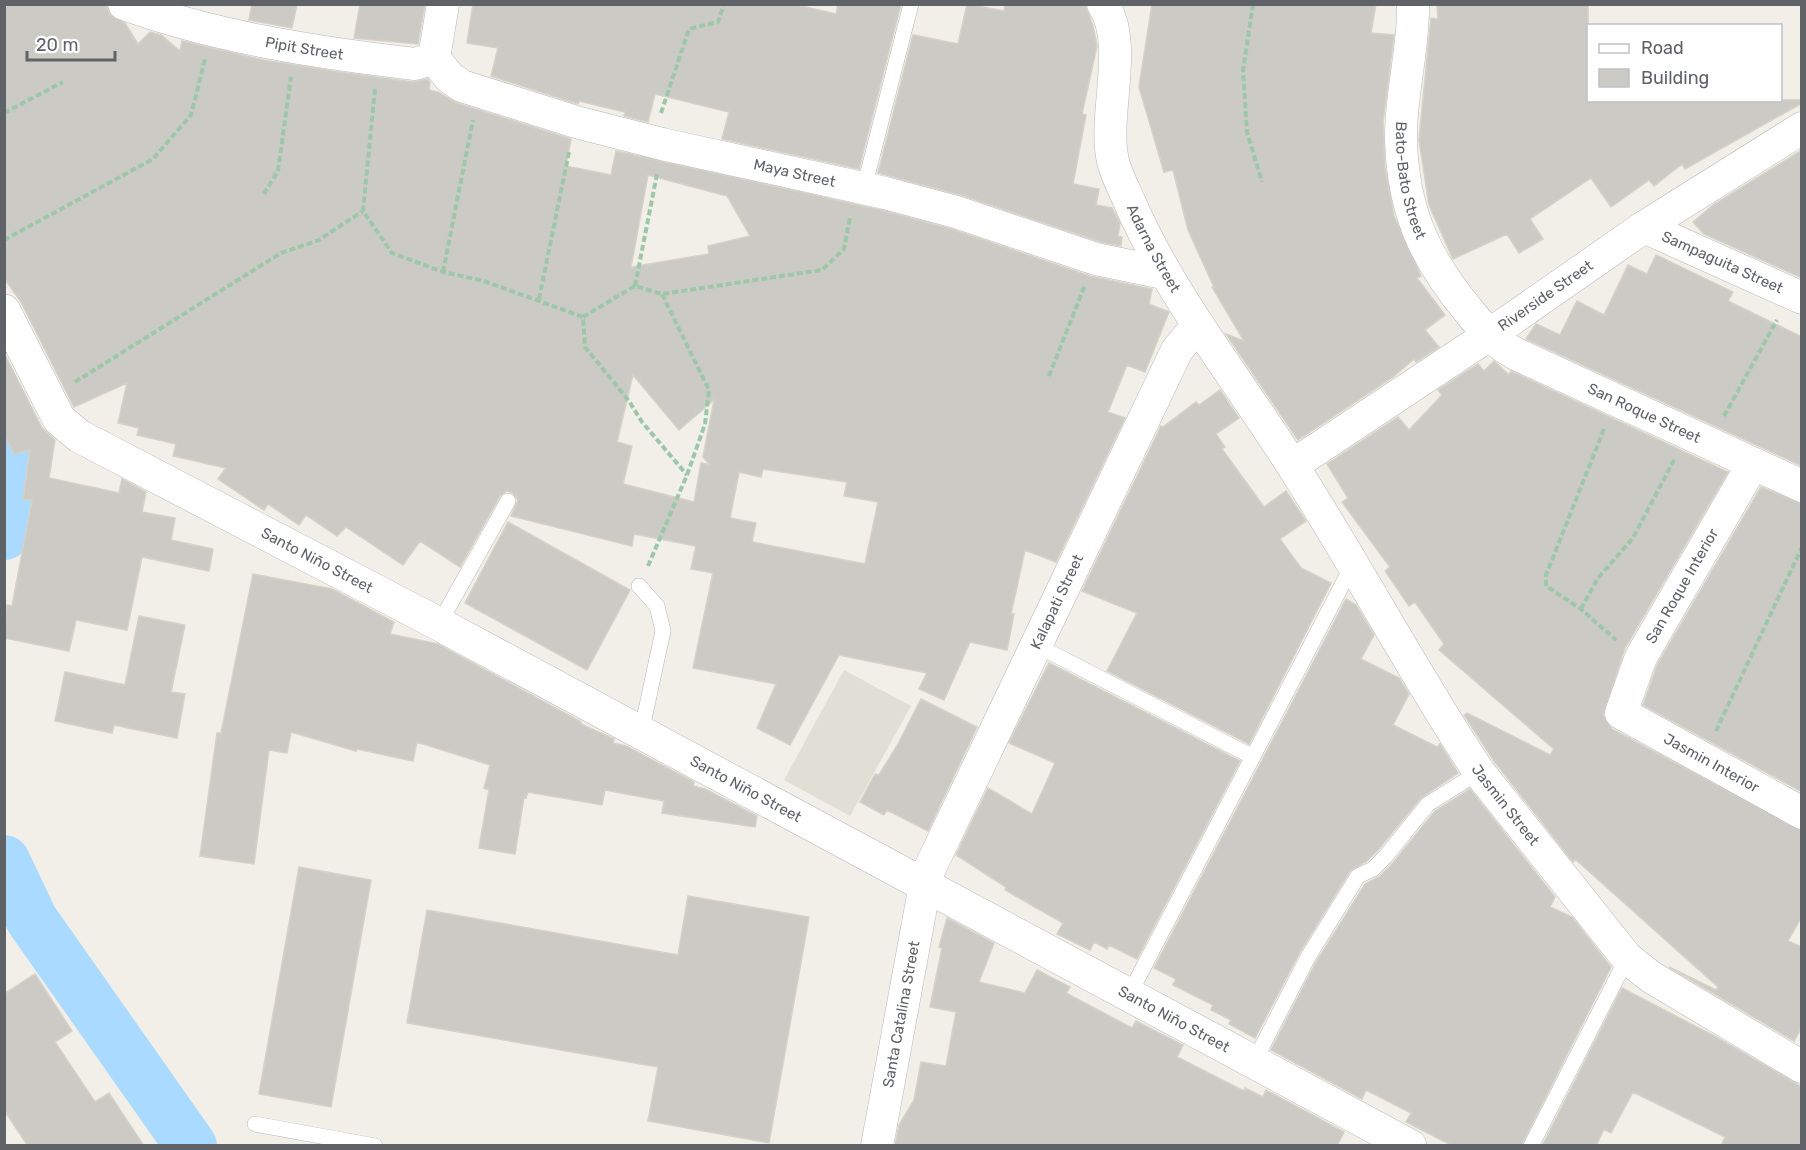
<svg xmlns="http://www.w3.org/2000/svg" width="1806" height="1150" viewBox="0 0 1806 1150" font-family="Rubik,sans-serif">
  <style>
    .education { fill: #e1ded6 }
    .lines { fill: none; stroke-linecap: round; stroke-linejoin: round }
    .river { stroke: #aadaff; stroke-width: 52 }
    .building { fill: #cccac5; stroke: #d6d1c6; stroke-width: 1.5; fill-rule: evenodd }
    .lane-casing { stroke: #b5b8bc; stroke-width: 16 }
    .street-casing { stroke: #b5b8bc; stroke-width: 33 }
    .secondary-casing { stroke: #b6babf; stroke-width: 34 }
    .path { stroke: #9cc7a9; stroke-width: 4; stroke-dasharray: 6 3; stroke-linecap: butt }
    .lane { stroke: #fff; stroke-width: 15 }
    .street { stroke: #fff; stroke-width: 32 }
    .secondary { stroke: #fff; stroke-width: 33 }
    .labels { text-anchor: middle; stroke-width: 6; stroke-linejoin: round; paint-order: stroke }
    .street-label { font-size: 15px; fill: #5f6368; stroke: #fff }
  </style>
  <rect width="100%" height="100%" fill="#f1efe8"/>
  <path class="education" d="M844,670L911,706L850,816L784,780Z"/>
  <g class="lines">
    <path class="river" d="M4,451C13,477 8,508 4,534
      M4,861L32,920L191,1146"/>
  </g>
  <path class="building" d="M4,4H106L110,15L125,23L138,44L150,32L161,35L180,51L182,41L264,60L339,72L413,82L428,79L430,83L429,90L438,92L457,103L571,139L566,166L611,175L616,151L881,210L951,229L1090,276L1152,289L1149,304L1169,312L1145,372L1127,365L1108,412L1125,418L1056,562L1025,550L1011,614H1014L1007,650L970,642L944,700L919,689L927,673L839,655L790,745L757,728L776,684L693,668L713,573L691,569L696,546L634,534L632,546L511,516L518,500L513,493L507,491L500,496L460,567L420,541L403,565L346,527L337,536L306,515L299,525L268,504L264,510L218,479L226,468L173,456L176,444L137,435L139,428L118,423L127,383L74,407L21,302L4,278ZM648,175L727,196L750,236L708,246L709,254L631,267ZM633,375L679,430L714,400L703,457L710,465L701,463L694,502L623,484L632,446L617,442ZM763,469L847,482L844,496L878,502L865,564L752,542L756,523L730,518L739,472L761,477Z
    M252,4H297L292,28L249,20Z
    M360,4H425L418,44L354,38Z
    M473,4H793L836,14L838,4H901L859,169L722,139L729,112L655,94L648,122L624,116L625,112L579,101L578,104L491,76L498,48L467,43Z
    M967,4L1004,11L1005,4H1085L1093,26L1097,46L1082,114L1086,115L1073,184L1099,189L1096,205L1112,208L1120,223L1118,236L1122,237L1121,246L1101,242L961,195L878,173L913,35L958,44Z
    M1152,4H1376L1371,33L1394,35L1383,122L1385,168L1394,216L1421,276L1417,278L1445,315L1425,330L1439,347L1416,362L1414,359L1393,377L1298,440L1226,334L1244,341L1212,287H1214L1188,230L1173,170L1164,172L1139,87Z
    M1437,4H1588V100H1802V103L1685,169L1682,164L1654,186L1649,180L1611,207L1591,178L1530,219L1543,239L1519,253L1507,234L1453,259L1429,205L1419,140L1431,18L1438,19Z
    M1802,150V278L1704,234L1693,222L1713,205Z
    M1656,255L1733,292L1728,301L1802,337V466L1526,339L1536,324L1560,335L1577,301L1604,315L1628,265L1647,274Z
    M4,353L42,428L55,440L49,478L119,493L122,479L146,492L142,512L175,518L171,540L213,549L209,571L142,557L127,630L76,620L69,651L4,638L7,605L12,606L32,500L23,499L30,450L14,454L4,435Z
    M1494,361L1509,375L1511,371L1728,472L1625,648L1603,715L1612,729L1802,831V916L1788,941L1802,947V1027L1794,1041L1669,967L1716,990L1718,987L1575,859L1573,862L1494,761L1464,715L1467,713L1550,755L1554,749L1439,650L1444,644L1415,602L1409,606L1385,571L1390,567L1342,502L1348,498L1327,464L1398,417L1409,430L1442,395L1438,390L1478,364L1484,371Z
    M1220,390L1239,418L1216,434L1225,447L1222,449L1264,507L1286,491L1306,521L1280,539L1301,568L1331,583L1249,744L1107,671L1137,613L1082,591L1161,426L1163,427L1196,402L1199,405Z
    M1761,487L1802,504V792L1643,705L1657,665Z
    M508,522L630,590L587,670L465,603Z
    M253,574L332,589L394,622L390,634L438,644L581,722V724L614,739L613,743L626,746L694,782L693,786L705,789L757,816L755,827L662,813L664,801L605,790L602,805L528,792L526,798L524,797L515,854L479,848L489,790L484,788L490,765L417,742L413,761L357,749L356,751L291,732L287,753L269,750L254,864L200,856L217,733H221Z
    M1346,599L1356,605L1374,635L1361,659L1399,678L1409,694L1393,725L1437,747L1440,744L1458,773L1421,798L1378,850L1367,861L1350,871L1300,952L1255,1038L1229,1024L1231,1020L1211,1010L1213,1005L1173,985L1176,979L1154,968Z
    M139,616L185,625L171,692L185,694L177,738L114,725L112,733L55,721L65,672L125,685Z
    M1049,663L1240,761L1137,959L1109,945L1107,949L1094,942L1090,950L1057,934L1063,923L1005,890L1006,887L956,855L988,788L1032,814L1055,763L1009,743Z
    M921,699L977,727L928,831L887,810L884,815L860,802L875,774L879,775L898,744Z
    M1470,789L1555,897L1550,907L1572,917L1611,967L1521,1146H1453L1406,1122L1411,1113L1366,1090L1362,1099L1271,1050L1316,962L1365,884L1380,876L1392,864L1435,811Z
    M299,867L371,880L331,1107L259,1094Z
    M688,896L809,917L769,1143L648,1121L658,1067L407,1023L427,910L678,955Z
    M947,918L994,943L979,982L1025,993L1037,970L1070,987L1066,993L1132,1028L1136,1021L1183,1045L1177,1057L1244,1091L1245,1088L1263,1097L1266,1090L1344,1132L1337,1146H895L899,1125L914,1100L921,1062L946,1066L956,1012L930,1007L942,948L939,947Z
    M35,974L72,1031L55,1042L95,1102L109,1093L144,1146H28L4,1110V994Z
    M1622,988L1716,1037L1802,1087V1146H1721L1725,1137L1633,1092L1611,1133L1604,1129L1596,1146H1542Z"/>
  <g class="lines">
    <defs>
      <path id="lane" d="M864,188L911,4
        M639,586L657,606L663,631L641,733
        M439,624L508,501
        M1038,646L1253,757
        M1129,995L1352,566
        M1254,1062L1308,957L1358,876L1373,869L1385,857L1428,804L1479,772
        M255,1124L375,1146
        M1531,1146L1627,958"/>
      <g id="street">
        <path id="s1" d="M124,4C215,37 319,53 415,64L434,58"/>
        <path id="s2" d="M1103,4C1129,43 1104,111 1112,156C1114,171 1124,189 1130,203C1171,297 1237,378 1292,465C1350,555 1401,650 1459,741L1479,772L1627,958L1651,977L1802,1067"/>
        <path id="s3" d="M1413,4C1414,50 1400,95 1401,140C1403,210 1424,257 1468,310C1482,328 1495,342 1514,353L1802,486"/>
        <path id="s4" d="M434,58L449,77L462,86L576,122L662,144L885,193L956,212L1096,259L1164,273"/>
        <path d="M434,58L443,4"/>
        <path id="s5" d="M1644,227L1802,298"/>
        <path id="s6" d="M1753,464L1641,657L1621,713L1802,813"/>
        <path id="s7" d="M1293,465L1489,335L1644,227L1802,128"/>
        <path id="s8" d="M877,1146L925,885L930,868L1177,350L1198,325"/>
      </g>
      <g id="secondary">
        <path id="s9" d="M4,311L59,419L79,436L439,624L1410,1146"/>
      </g>
    </defs>
    <use href="#lane" class="lane-casing"/>
    <use href="#street" class="street-casing"/>
    <use href="#secondary" class="secondary-casing"/>
    <path class="path" d="M1253,4L1243,71L1247,132L1262,182
      M375,89L363,211L392,253L443,272L484,281L583,317L585,347L629,401L642,422L687,475
      M4,113L63,82
      M661,113L689,29L718,22L724,4
      M264,194L278,171L291,77
      M4,240L153,159L191,115L205,59
      M443,272L473,120
      M635,286L657,174
      M539,299L569,152
      M583,317L635,286L662,294L822,270L844,249L850,217
      M1049,376L1085,285
      M75,382L281,253L319,240L363,211
      M1724,416L1777,320
      M1604,429L1546,575V586L1581,609L1616,640
      M648,566L687,475L705,424L709,390L662,294
      M1581,609L1598,578L1633,538L1674,460
      M1716,731L1802,547"/>
    <use href="#lane" class="lane"/>
    <use href="#street" class="street"/>
    <use href="#secondary" class="secondary"/>
  </g>
  <g class="labels">
    <g class="street-label">
      <text dy="5" stroke="none"><textPath href="#s1" startOffset="186">Pipit Street</textPath></text>
      <text dy="5" stroke="none"><textPath href="#s4" startOffset="384">Maya Street</textPath></text>
      <text dy="5" stroke="none"><textPath href="#s3" startOffset="178">Bato-Bato Street</textPath></text>
      <text dy="5" stroke="none"><textPath href="#s2" startOffset="256">Adarna Street</textPath></text>
      <text dy="5" stroke="none"><textPath href="#s5" startOffset="86">Sampaguita Street</textPath></text>
      <text dy="5" stroke="none"><textPath href="#s7" startOffset="304">Riverside Street</textPath></text>
      <text dy="5" stroke="none"><textPath href="#s3" startOffset="530">San Roque Street</textPath></text>
      <text dy="5" stroke="none"><textPath href="#s9" startOffset="416">Santo Niño Street</textPath></text>
      <text transform="translate(1682 586) rotate(-60)" y="5">San Roque Interior</text>
      <text dy="5" stroke="none"><textPath href="#s8" startOffset="578">Kalapati Street</textPath></text>
      <text dy="5" stroke="none"><textPath href="#s6" startOffset="386">Jasmin Interior</textPath></text>
      <text dy="5" stroke="none"><textPath href="#s9" startOffset="902">Santo Niño Street</textPath></text>
      <text dy="5" stroke="none"><textPath href="#s2" startOffset="915">Jasmin Street</textPath></text>
      <text dy="5" stroke="none"><textPath href="#s8" startOffset="134">Santa Catalina Street</textPath></text>
      <text dy="5" stroke="none"><textPath href="#s9" startOffset="1388">Santo Niño Street</textPath></text>
    </g>
  </g>
  <rect width="1806" height="1150" fill="none" stroke="#5f6368" stroke-width="12"/>
  <rect x="1587" y="24" width="195" height="78" fill="#ffffff" stroke="#bfc1c3" stroke-width="1.5"/>
  <rect x="1599" y="44" width="30" height="9" fill="#ffffff" stroke="#bfc1c3" stroke-width="1.5"/>
  <text x="1641" y="54" font-size="18" fill="#5f6368">Road</text>
  <rect x="1599" y="69" width="30" height="18" fill="#cccac5" stroke="#bfc1c3" stroke-width="1.5"/>
  <text x="1641" y="84" font-size="18" fill="#5f6368">Building</text>
  <path d="M27 51v9h88v-9" fill="none" stroke="#5f6368" stroke-width="3"/>
  <text x="36" y="51" font-size="18" fill="#5f6368" stroke="#ffffff" stroke-width="4.5" paint-order="stroke">20 m</text>
</svg>
